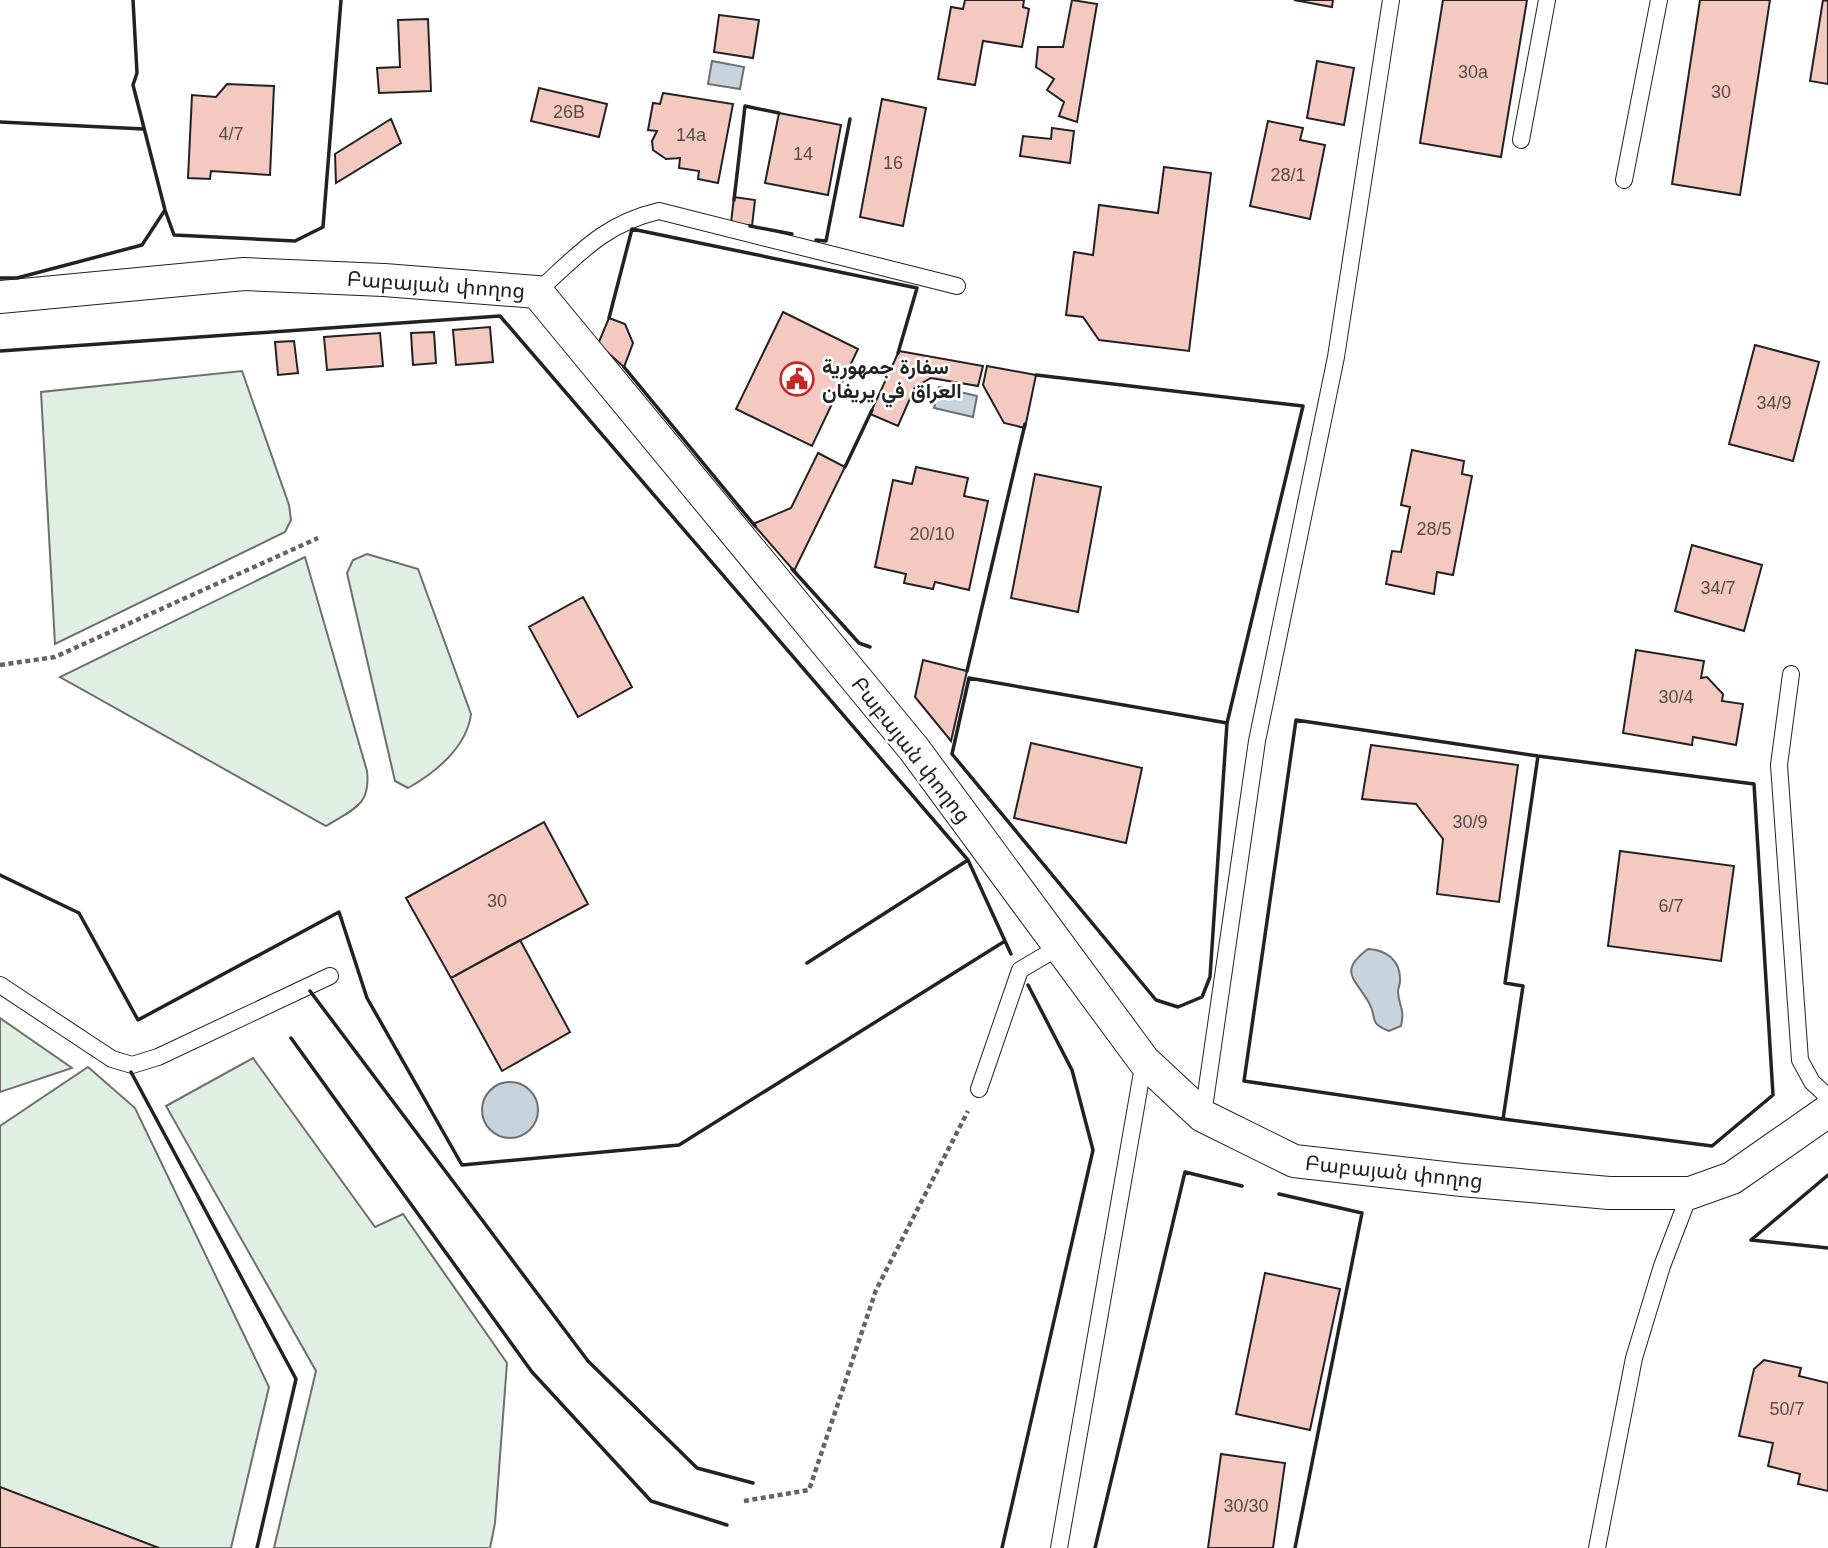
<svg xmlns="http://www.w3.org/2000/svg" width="1828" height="1548" viewBox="0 0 1828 1548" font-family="Helvetica,Vazirmatn,'Noto Sans Armenian',sans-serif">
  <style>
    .green { fill: #e0efe3; stroke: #6f6f6f; stroke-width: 2 }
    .water { fill: #c7d3dd; stroke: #6f6f6f; stroke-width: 2 }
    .building { fill: #f3c9c0; stroke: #222; stroke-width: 2 }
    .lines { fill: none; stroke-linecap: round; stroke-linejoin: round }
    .service-casing { stroke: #222; stroke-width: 18 }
    .minor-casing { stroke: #222; stroke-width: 34 }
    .path { stroke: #646464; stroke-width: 4.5; stroke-dasharray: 5 3.5; stroke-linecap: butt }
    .service { stroke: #fff; stroke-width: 16 }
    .minor { stroke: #fff; stroke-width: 32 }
    .wall { stroke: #222; stroke-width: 3.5 }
    .labels { text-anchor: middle; stroke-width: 5; stroke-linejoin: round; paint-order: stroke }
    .number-label { font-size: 18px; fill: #564c4a }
    .street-label { font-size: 21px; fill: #222; stroke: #fff }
    .poi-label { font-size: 21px; font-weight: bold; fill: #222; stroke: #fff; text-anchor: start }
  </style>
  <rect width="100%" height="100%" fill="#fff"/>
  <path class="green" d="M242,371L289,505L291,520L285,532L55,644L41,392Z
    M367,554L418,569L471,714C467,747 435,773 408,788L395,781L347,573L353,560Z
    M305,557L367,771C371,806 353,809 326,826L60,677Z
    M0,1018L72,1068L0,1092Z
    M253,1058L375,1227L403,1214L507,1363L495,1523L490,1548H274L316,1371L166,1106Z
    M88,1067L135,1108L269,1387L231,1548H0V1126Z"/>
  <path class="water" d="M712,61L744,67L740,89L708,84Z
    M939,387L977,396L973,417L934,408Z
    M1368,949C1386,950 1401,960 1400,981C1400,985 1398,988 1398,992C1399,1007 1405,1008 1401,1026L1389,1031C1367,1023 1378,1017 1369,1003C1356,979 1337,972 1368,949Z
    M482 1110a28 28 0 1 1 56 0a28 28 0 1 1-56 0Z"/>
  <path class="building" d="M965,0H1024L1023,7L1029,9L1022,47L983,41L975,85L938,79L951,7L963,9Z
    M1072,0L1097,4L1077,122L1059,116L1064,102L1047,90L1054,79L1036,67L1038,47H1063Z
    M1294,0H1333L1332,7Z
    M1443,0H1527L1501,157L1420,143Z
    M1700,0H1770L1740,195L1672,184Z
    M1823,0L1828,1V84L1810,81Z
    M719,15L759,20L753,58L714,52Z
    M428,19L431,91L379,93L377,68L400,67L398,20Z
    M1317,61L1354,68L1344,125L1307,118Z
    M227,84L274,86L270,175L211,171L210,179L188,178L192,95L216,97Z
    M539,88L607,104L599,137L531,121Z
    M663,93L733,104L718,183L698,179L699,171L679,168L680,158L666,159L653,150L652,141L657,131L648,130L653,103L660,104Z
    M882,99L926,108L903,226L860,217Z
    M779,113L841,125L828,195L765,183Z
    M391,119L401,143L336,183L335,154Z
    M1268,121L1303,128L1300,140L1325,145L1310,219L1250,206Z
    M1052,128L1074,131L1070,163L1020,156L1023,136L1051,139Z
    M1164,167L1211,173L1189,351L1099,340L1083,317L1066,315L1074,252L1093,255L1099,205L1158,213Z
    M734,197L755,200L752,226L731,223Z
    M783,312L858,349L812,446L736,409Z
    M609,318L625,324L633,343L624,367L598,344Z
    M490,327L493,362L456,365L453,330Z
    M434,332L436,363L413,365L411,333Z
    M380,333L383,366L327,370L324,337Z
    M294,341L298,373L278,375L275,342Z
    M1755,345L1819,362L1793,461L1729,444Z
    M899,351L983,366L978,386L931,378L915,387L898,426L870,414Z
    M987,366L1036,375L1025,428L1004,423L983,385Z
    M1412,450L1464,461L1462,474L1472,476L1453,575L1437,572L1434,594L1386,584L1392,551L1401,552L1410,507L1401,505Z
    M818,453L845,467L794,571L753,524L791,508Z
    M916,467L968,478L964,496L988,501L969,590L935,582L933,589L904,583L906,574L875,567L893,480L912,484Z
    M1035,474L1101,487L1078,612L1011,598Z
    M1692,545L1762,565L1744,631L1675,611Z
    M583,597L632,687L578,717L529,627Z
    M1636,650L1704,661L1701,678L1707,677L1723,694L1722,701L1743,704L1736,745L1693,737L1692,745L1623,733Z
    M923,660L967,671L951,741L915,697Z
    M1031,743L1142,768L1126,843L1014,818Z
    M1371,745L1518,765L1499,902L1437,894L1443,839L1416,804L1362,799Z
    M544,822L588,904L451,978L406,898Z
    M1620,851L1734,866L1721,961L1608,946Z
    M520,940L570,1032L502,1071L451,978Z
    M1265,1273L1340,1289L1310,1430L1236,1414Z
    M1764,1360L1801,1368L1799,1376L1828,1383V1491L1798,1484L1800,1474L1768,1466L1773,1443L1739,1436L1754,1369Z
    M1221,1454L1285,1463L1273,1548H1208Z
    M0,1487L159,1548H0Z"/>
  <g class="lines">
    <defs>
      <path id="service" d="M1521,140L1547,0
        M1624,180L1659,0
        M537,292C578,255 603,224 659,211L957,286
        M1791,674L1779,765L1800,1060L1812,1082L1828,1097
        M0,985L112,1059L132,1065L158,1057L330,976
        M979,1089L1020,970L1059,947
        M1203,1115L1257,741L1336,357L1391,0
        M1059,1548L1144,1061
        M1597,1548L1634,1358L1662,1266L1690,1193"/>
      <path id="minor" d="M0,297L244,274L384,280L537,292L914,749L1144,1061L1203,1116L1294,1161L1462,1180L1609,1193H1690L1732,1178L1828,1111"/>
    </defs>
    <use href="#service" class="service-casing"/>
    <use href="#minor" class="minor-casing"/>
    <path class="path" d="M0,665L55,657L318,538
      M744,1501L809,1490L876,1290L968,1111"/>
    <use href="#service" class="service"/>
    <use href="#minor" class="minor"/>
    <path class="wall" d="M133,0L137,73L133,85L165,210L174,235L295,241L323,227L341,0
      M0,122L144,129
      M734,200L745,106L779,113
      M750,226L792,234
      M816,240L826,241L850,119
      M0,278H17L142,245L165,210
      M609,318L632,229L917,288L898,353
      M0,351L500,316L968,860L807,963
      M624,367L755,526
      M1036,375L1303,406L1227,723
      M845,467L872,410
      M792,569L859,643L870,647
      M967,671L1025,424
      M969,678L1227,723L1210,977L1202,997L1178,1007L1156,1000L952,754Z
      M1296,720L1538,756L1505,983L1523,986L1503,1119L1244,1081Z
      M0,875L79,913L138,1020L339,912L367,998L462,1165L679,1145L1005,941L968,860
      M1005,941L1011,954
      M310,991L588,1361L697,1468L753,1483
      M291,1038L532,1372L651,1501L727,1525
      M131,1072L296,1379L257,1548
      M1503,1119L1712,1146L1773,1095L1754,784L1538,756
      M1279,1194L1362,1213L1295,1548
      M1751,1240L1828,1175
      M1751,1240L1828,1248
      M1002,1548L1093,1150L1072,1070L1028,985
      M1095,1548L1185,1172L1242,1186"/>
  </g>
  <defs>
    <symbol id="civic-ring" viewBox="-11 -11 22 22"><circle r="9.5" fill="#fff" stroke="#c62828" stroke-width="1.5"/><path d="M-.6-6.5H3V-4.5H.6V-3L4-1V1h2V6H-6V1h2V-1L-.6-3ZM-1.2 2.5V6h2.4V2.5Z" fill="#c62828"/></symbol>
  </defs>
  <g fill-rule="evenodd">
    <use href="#civic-ring" x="778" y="360" width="38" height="38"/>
  </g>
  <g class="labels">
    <g class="number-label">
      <text x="1473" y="78">30a</text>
      <text x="1721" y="98">30</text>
      <text x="569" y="118">26B</text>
      <text x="231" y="140">4/7</text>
      <text x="691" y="141">14a</text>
      <text x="803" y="160">14</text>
      <text x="893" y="169">16</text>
      <text x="1288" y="181">28/1</text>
      <text x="1774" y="409">34/9</text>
      <text x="1434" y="535">28/5</text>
      <text x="932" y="540">20/10</text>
      <text x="1718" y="594">34/7</text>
      <text x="1676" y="703">30/4</text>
      <text x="1470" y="828">30/9</text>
      <text x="497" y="907">30</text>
      <text x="1671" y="912">6/7</text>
      <text x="1787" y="1415">50/7</text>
      <text x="1246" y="1512">30/30</text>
    </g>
    <g class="street-label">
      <text transform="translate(436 285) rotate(4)" y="7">Բաբայան փողոց</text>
      <text transform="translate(911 750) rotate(52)" y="7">Բաբայան փողոց</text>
      <text transform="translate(1394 1172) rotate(6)" y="7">Բաբայան փողոց</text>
    </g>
    <g class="poi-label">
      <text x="822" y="374">سفارة جمهورية<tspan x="822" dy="24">العراق في يريفان</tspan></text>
    </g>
  </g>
</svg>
